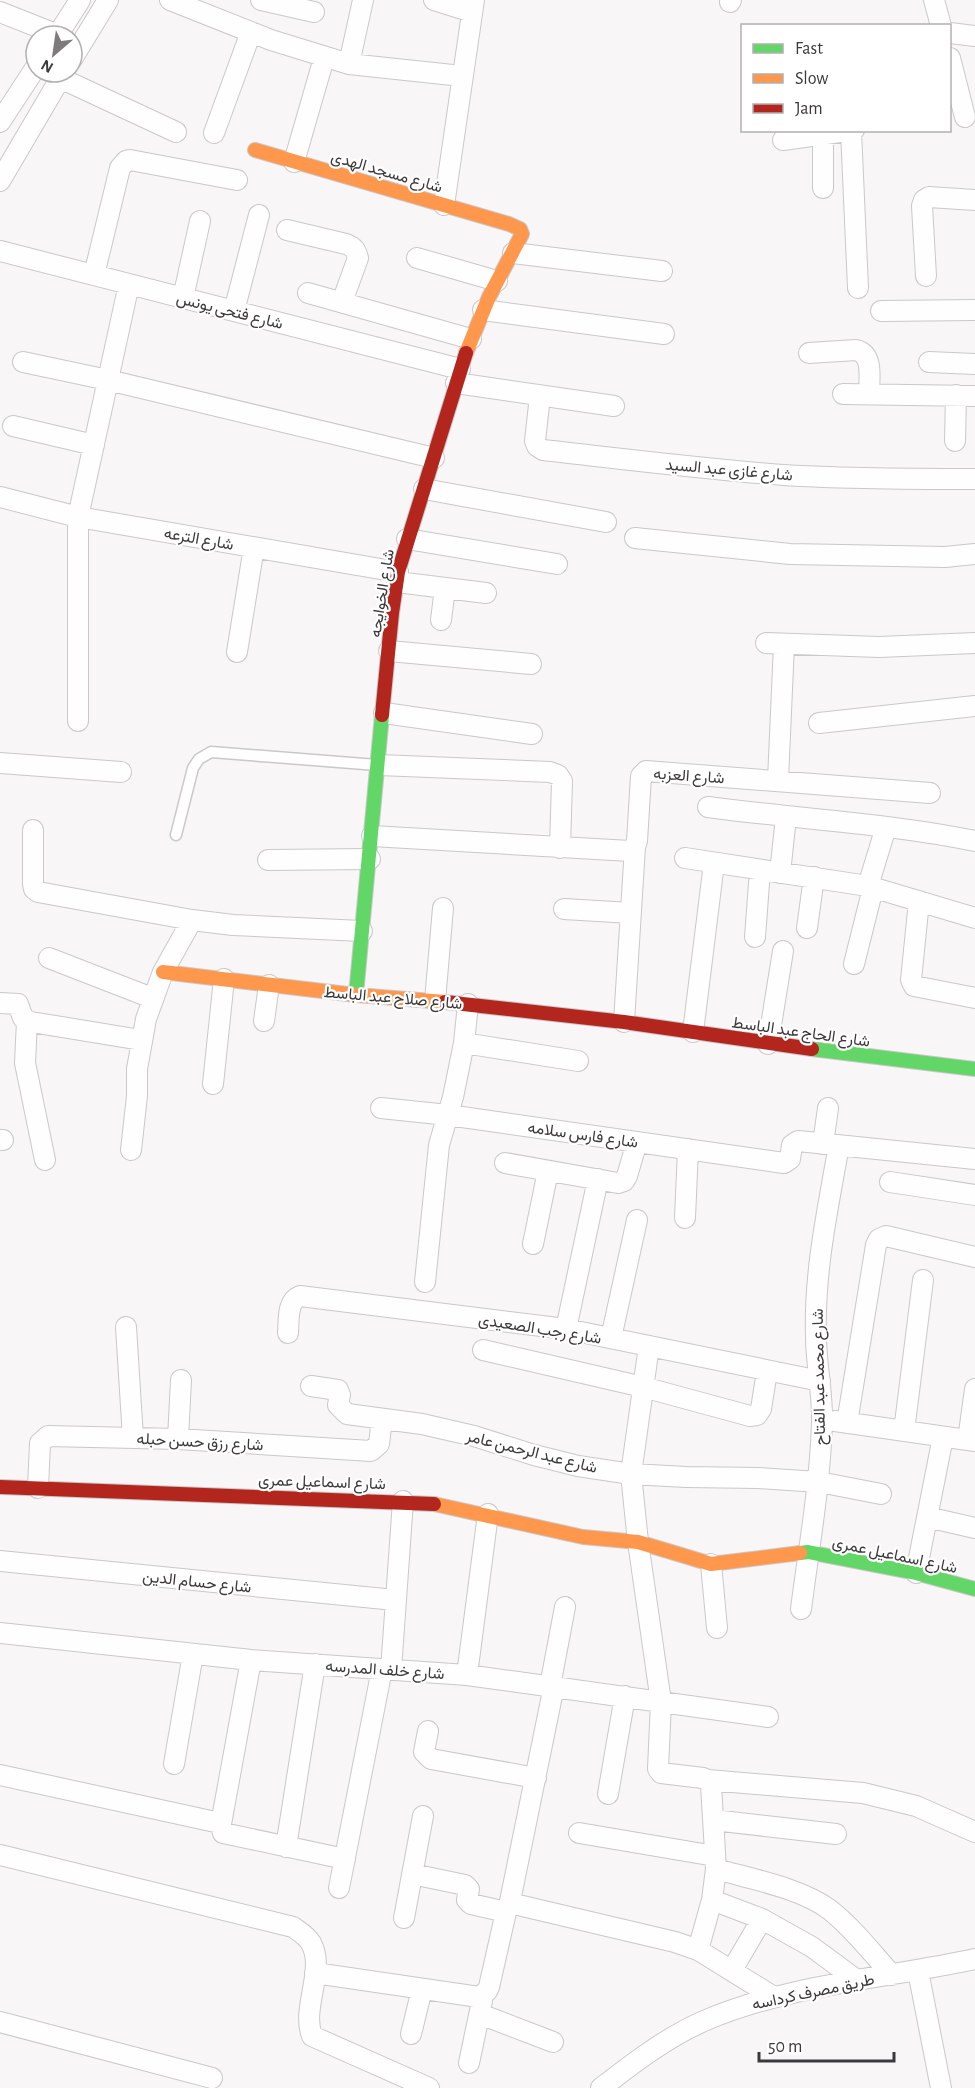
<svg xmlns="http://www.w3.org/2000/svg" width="975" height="2088" viewBox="0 0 975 2088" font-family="'Alegreya Sans',Vazirmatn,sans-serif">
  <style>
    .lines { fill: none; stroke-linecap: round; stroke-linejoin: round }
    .lane-casing { stroke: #cac8c9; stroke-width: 13 }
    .street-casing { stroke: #cac8c9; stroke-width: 22 }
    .fast-casing { stroke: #cac8c9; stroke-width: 16 }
    .slow-casing { stroke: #cac8c9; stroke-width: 16 }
    .jam-casing { stroke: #cac8c9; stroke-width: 16 }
    .lane { stroke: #fefefe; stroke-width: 10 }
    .street { stroke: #fefefe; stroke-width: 20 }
    .fast { stroke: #63d668; stroke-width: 14 }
    .slow { stroke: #ff974d; stroke-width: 14 }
    .jam { stroke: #b3261e; stroke-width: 14 }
    .labels { text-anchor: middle; stroke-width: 4.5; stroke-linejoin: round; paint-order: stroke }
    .street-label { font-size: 16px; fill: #3b393a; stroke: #fff }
  </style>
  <rect width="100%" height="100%" fill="#f9f6f8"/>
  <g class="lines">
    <defs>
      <path id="lane" d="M176,835L193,768L199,759L211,752L377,765"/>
      <path id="street" d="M170,0L271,40L349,64L462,76
        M261,0L314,12
        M434,0L472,12
        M934,0L941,26
        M730,2L731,0
        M0,12L58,35
        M950,33L975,36
        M57,36L80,0
        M950,58L965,117
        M72,59L108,0
        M349,64L363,0
        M60,78L176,132
        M0,122L36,67
        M851,131L858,288
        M214,133L251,32
        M823,135V188
        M783,140L854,130
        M294,162L324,58
        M0,181L64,72
        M444,205L474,0
        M287,230L346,244C354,247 356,250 358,258L342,302
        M0,251L460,369
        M513,253L662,271
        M417,258L497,281
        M94,275L120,168L126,161L130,160L237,180
        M926,276L922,206L924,200L929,197L975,200
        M308,293L471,339
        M183,298L200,221
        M483,310L664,334
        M234,311L259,215
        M881,311L975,310
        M809,353L856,350C874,354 869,379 869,394
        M23,362L108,380L434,458
        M929,362L975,364
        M456,383L614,406
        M843,394L975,396
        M540,396L535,441L537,446L543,450C623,459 703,469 783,475C847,479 911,479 975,479
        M13,426L94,445
        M955,441L956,395
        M424,489L606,522
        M0,497L78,517L398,572
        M635,538L790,554L945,557L975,554
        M407,539L557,564
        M397,582L486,593
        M441,620L445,588
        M766,643L879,647L975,643
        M389,651L531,664
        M237,652L254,547
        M384,713L532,734
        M78,721V517L129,284
        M819,723L975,706
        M0,763L121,772
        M379,765L550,772L558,775L562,781L560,848
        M778,780L784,644
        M708,807C797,819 887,823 975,841
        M33,830V884L34,889L38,892L192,920L233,925L362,931
        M372,836L630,851L635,847L637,841L641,776L646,771L930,793
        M685,858L868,886L975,918
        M268,860L370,859
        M780,873L786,817
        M868,886L886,827
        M919,901L911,980L914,986L975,998
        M564,909L631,913
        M807,928L814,877
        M755,937L760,870
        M49,958L152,998
        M854,964L873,888
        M435,1001L443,908
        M0,1003L18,1004L23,1018L31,1022L141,1040
        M27,1021L25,1063L45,1160
        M264,1021L269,985
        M624,1022L635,847
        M693,1032L714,863
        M464,1043L578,1061
        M768,1044L783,951
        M213,1084L224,979
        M381,1108L448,1115L784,1163L790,1159L792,1145L798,1141L975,1159
        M0,1140H3
        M823,1144L828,1108
        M131,1150L137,1096V1069L146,1019L163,972L192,920
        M505,1163L618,1183L624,1181L627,1176L637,1142
        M890,1182L975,1195
        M685,1218L688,1149
        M533,1244L548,1171
        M425,1282L439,1145L453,1097L464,1043L468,1004
        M126,1327L133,1438
        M566,1329L598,1179
        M288,1333C289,1319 287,1301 300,1296L566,1329L820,1381
        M611,1338L637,1220
        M649,1346L631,1474L638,1542L661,1702L658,1769L661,1773L703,1778L708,1780L711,1785L716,1869L712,1900L698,1950
        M483,1350L643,1387L750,1416L757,1415L761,1409L767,1371
        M311,1386L338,1390L340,1395L338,1405L347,1414L422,1424L474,1436L534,1455L578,1466L631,1474L686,1477L758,1478L819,1482L881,1494
        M835,1421L975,1441
        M847,1423L876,1245L879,1239L886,1236L975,1257
        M904,1431L923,1280
        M178,1439L181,1380
        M968,1440L975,1389
        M38,1488L40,1443L48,1436L178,1439L371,1451L379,1444L382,1419
        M927,1517L975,1528
        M0,1561L395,1600
        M711,1564L717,1628
        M916,1573L943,1437
        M801,1609C809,1547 820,1485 822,1423C823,1394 816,1365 816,1336C814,1271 828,1208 839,1145
        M0,1633L251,1660L467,1675L768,1717
        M391,1670L403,1501
        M467,1675L488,1514
        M550,1686L565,1607
        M428,1731L424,1752L431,1759L536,1778
        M174,1764L193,1654
        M0,1775L220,1823L223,1833L345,1859
        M708,1780L863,1793L916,1806L975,1832
        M608,1794L625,1696
        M713,1820L836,1834
        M221,1824L251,1660
        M579,1833L715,1856
        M286,1847L315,1664
        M0,1855L293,1927C300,1932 307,1936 311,1943C326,1970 301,2008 312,2036L429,2088
        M716,1869C751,1879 801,1888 830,1910C853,1928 872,1953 892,1975
        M412,1874L465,1885L469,1889L467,1900L471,1904L506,1912
        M339,1888L382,1669
        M712,1900L762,1919L812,1947L858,1981
        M509,1906L554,1686
        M404,1918L423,1816
        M732,1970L762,1919
        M918,1971L941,2088
        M315,1973L479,1997L487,1991L489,1987L506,1912L509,1906L514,1904L675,1942L698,1950L774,1997
        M480,2014L553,2042
        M0,2022L212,2078
        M411,2034L422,1989
        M469,2063L482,2001
        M601,2088C632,2064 667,2037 704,2021C787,1985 887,1978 975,1959"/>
      <path id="fast" d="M356,995L382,715
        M812,1049L975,1069
        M800,1553L808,1552L916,1573L975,1589"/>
      <path id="slow" d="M255,150L509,224L520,229L522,234L489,297L466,353
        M163,972L356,995L445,1002
        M434,1504L583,1537L638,1542L711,1564L800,1553"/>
      <path id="jam" d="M382,715L392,613L398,572L466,353
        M445,1002L624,1022L812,1049
        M0,1487L434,1504"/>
    </defs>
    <use href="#lane" class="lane-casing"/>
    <use href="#street" class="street-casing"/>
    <use href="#fast" class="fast-casing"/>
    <use href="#slow" class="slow-casing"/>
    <use href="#jam" class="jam-casing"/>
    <use href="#lane" class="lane"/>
    <use href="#street" class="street"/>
    <use href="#fast" class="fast"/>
    <use href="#slow" class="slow"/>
    <use href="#jam" class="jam"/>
  </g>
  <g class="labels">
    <g class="street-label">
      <text transform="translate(387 171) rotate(16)" y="6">شارع مسجد الهدى</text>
      <text transform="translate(230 310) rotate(14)" y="6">شارع فتحى يونس</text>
      <text transform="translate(729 469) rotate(5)" y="6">شارع غازى عبد السيد</text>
      <text transform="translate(199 538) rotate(10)" y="6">شارع الترعه</text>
      <text transform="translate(381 593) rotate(-81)" y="6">شارع الخوايجه</text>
      <text transform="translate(689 775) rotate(4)" y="6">شارع العزبه</text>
      <text transform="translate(393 997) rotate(5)" y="6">شارع صلاح عبد الباسط</text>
      <text transform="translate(801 1031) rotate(8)" y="6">شارع الحاج عبد الباسط</text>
      <text transform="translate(583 1134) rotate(8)" y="6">شارع فارس سلامه</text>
      <text transform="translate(540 1328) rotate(9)" y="6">شارع رجب الصعيدى</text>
      <text transform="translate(818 1377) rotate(-91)" y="6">شارع محمد عبد الفتاح</text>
      <text transform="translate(200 1441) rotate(3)" y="6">شارع رزق حسن حبله</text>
      <text transform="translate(532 1451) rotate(14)" y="6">شارع عبد الرحمن عامر</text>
      <text transform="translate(322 1481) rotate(2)" y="6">شارع اسماعيل عمرى</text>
      <text transform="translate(895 1554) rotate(12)" y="6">شارع اسماعيل عمرى</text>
      <text transform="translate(197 1581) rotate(6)" y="6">شارع حسام الدين</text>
      <text transform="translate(385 1669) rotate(4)" y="6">شارع خلف المدرسه</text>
      <text transform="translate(813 1991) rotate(-12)" y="6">طريق مصرف كرداسه</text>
    </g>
  </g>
  <rect x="741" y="24" width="210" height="108" fill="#ffffff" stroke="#b1b0b0" stroke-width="1.5"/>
  <rect x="753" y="44" width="30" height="9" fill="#63d668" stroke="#b1b0b0" stroke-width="1.5"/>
  <text x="795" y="54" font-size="18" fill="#3b393a">Fast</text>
  <rect x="753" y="74" width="30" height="9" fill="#ff974d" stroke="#b1b0b0" stroke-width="1.5"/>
  <text x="795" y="84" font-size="18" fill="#3b393a">Slow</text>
  <rect x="753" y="104" width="30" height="9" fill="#b3261e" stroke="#b1b0b0" stroke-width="1.5"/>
  <text x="795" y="114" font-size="18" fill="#3b393a">Jam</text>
  <g transform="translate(54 54) rotate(209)"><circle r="28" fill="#ffffff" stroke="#b1b0b0" stroke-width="1.5"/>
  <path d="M0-4.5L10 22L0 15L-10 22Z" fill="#7e7b7c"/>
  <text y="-9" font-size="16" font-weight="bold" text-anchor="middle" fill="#3b393a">N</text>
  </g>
  <path d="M759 2052v9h135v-9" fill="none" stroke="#3b393a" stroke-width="3"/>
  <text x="768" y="2052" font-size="18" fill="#3b393a" stroke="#ffffff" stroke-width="4.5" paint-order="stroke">50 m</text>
</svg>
